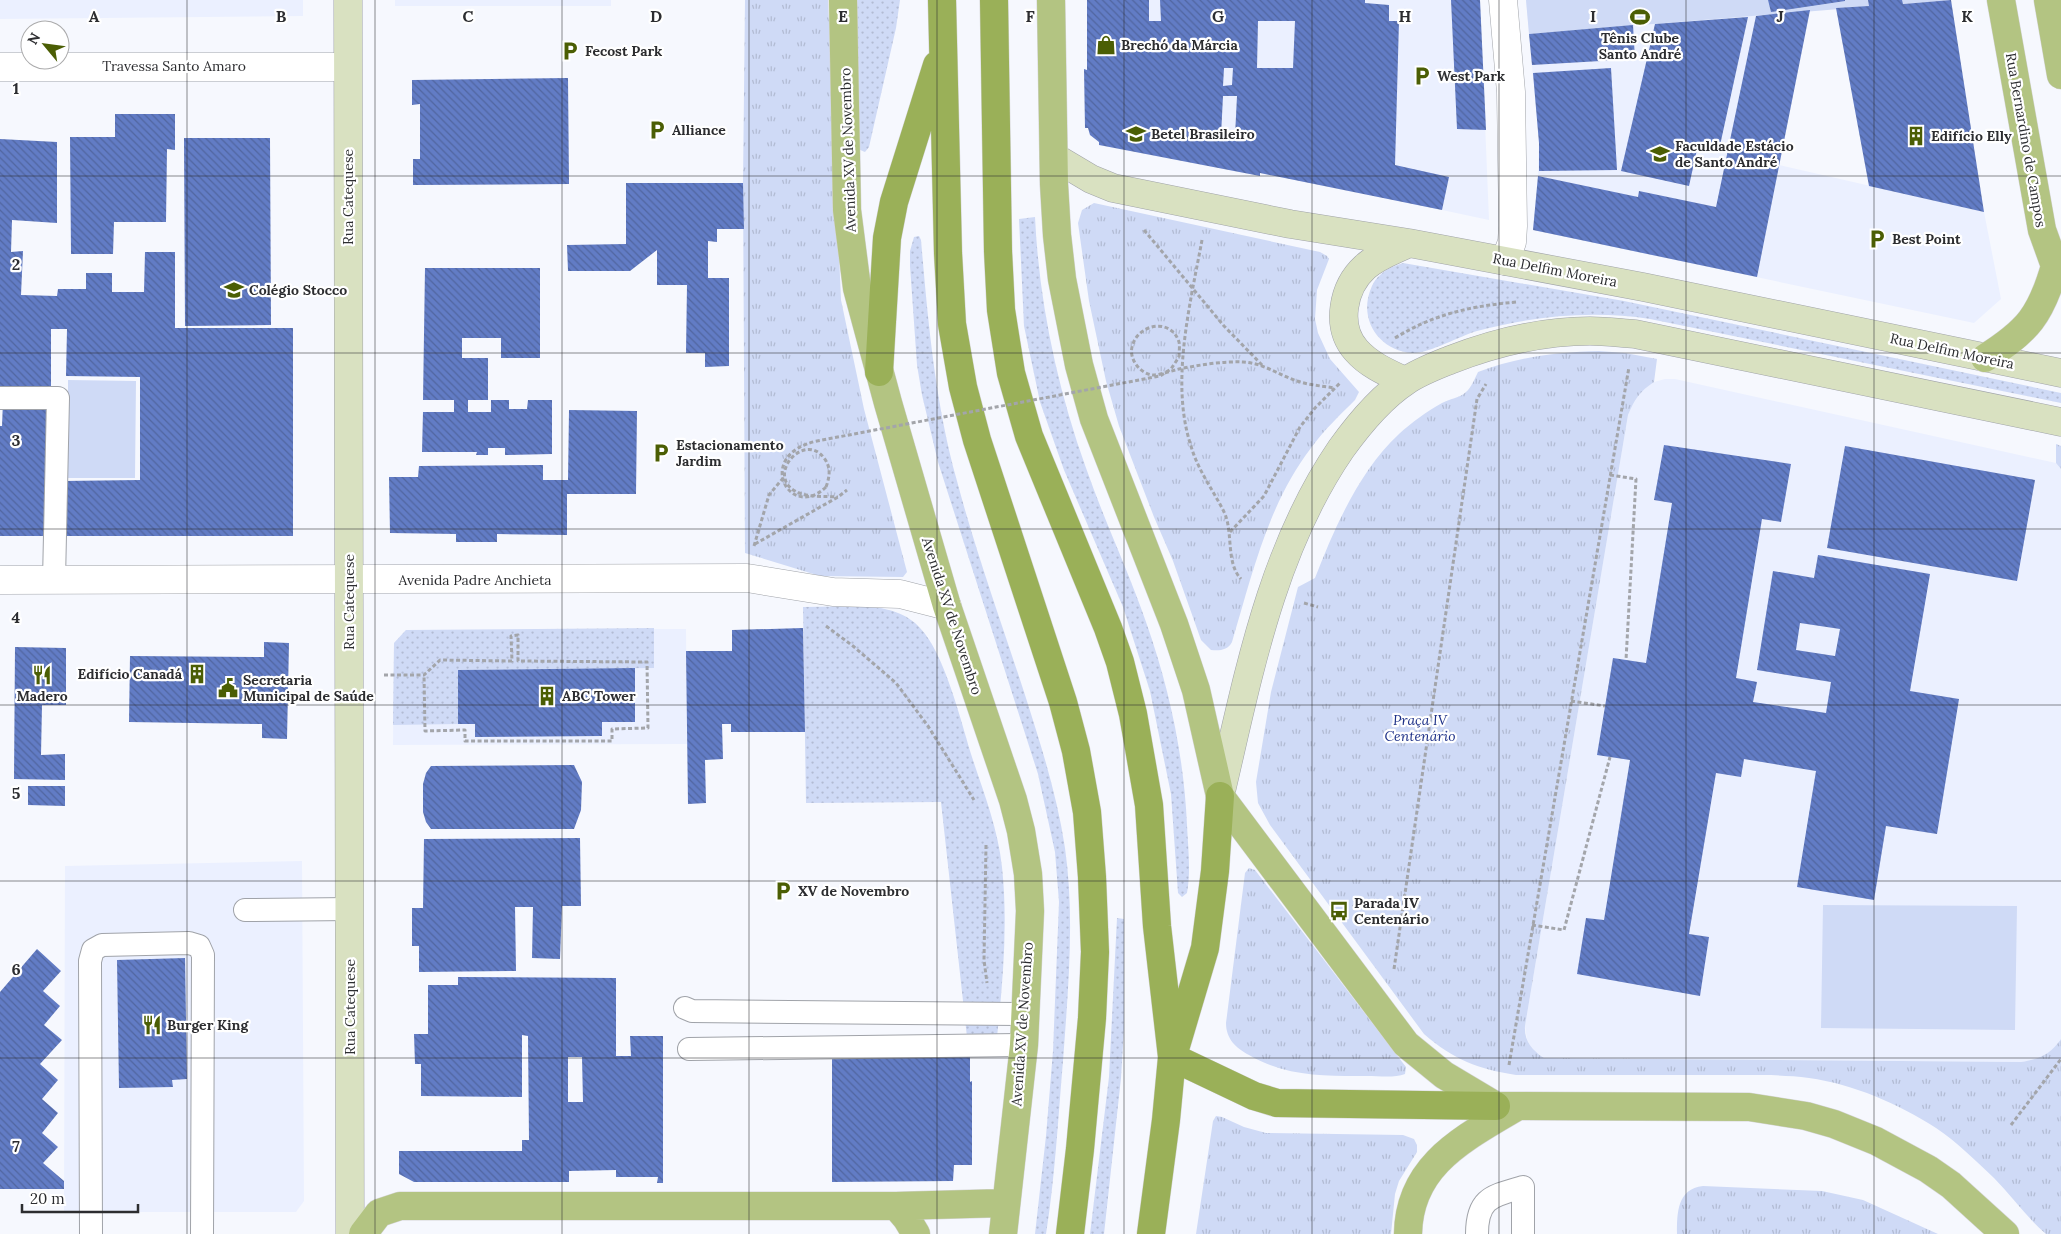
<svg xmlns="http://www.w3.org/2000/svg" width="2061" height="1234" viewBox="0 0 2061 1234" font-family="Lora,serif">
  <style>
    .built { fill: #ebf0ff }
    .grass { fill: url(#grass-dots) }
    .park { fill: url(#park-tufts) }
    .pitch { fill: #cfdaf6 }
    .building { fill: url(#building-back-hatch); fill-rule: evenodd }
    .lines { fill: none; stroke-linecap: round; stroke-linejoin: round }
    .service-casing { stroke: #a0a3a9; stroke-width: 24 }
    .pedestrian-casing { stroke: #a0a3a9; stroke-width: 29 }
    .minor-casing { stroke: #a0a3a9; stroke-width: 29 }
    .secondary-casing { stroke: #a0a3a9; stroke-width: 29 }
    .primary-casing { stroke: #d5d5d6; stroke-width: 29 }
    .trunk-casing { stroke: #d5d5d6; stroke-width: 29 }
    .path { stroke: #a3a5aa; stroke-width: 3; stroke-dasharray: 4 2.5; stroke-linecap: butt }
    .service { stroke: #fff; stroke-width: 22 }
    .pedestrian { stroke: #fff; stroke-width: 28 }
    .minor { stroke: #fff; stroke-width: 28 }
    .secondary { stroke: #d9e1c1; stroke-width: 28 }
    .primary { stroke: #b3c482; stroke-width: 28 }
    .trunk { stroke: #9ab058; stroke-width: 28 }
    .path-bridge { stroke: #a3a5aa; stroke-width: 3; stroke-dasharray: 4 2.5; stroke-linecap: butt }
    .grid { fill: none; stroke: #2c2d30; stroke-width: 1; stroke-opacity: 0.55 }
    .labels { text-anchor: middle; stroke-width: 4.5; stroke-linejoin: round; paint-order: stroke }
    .poi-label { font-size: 14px; font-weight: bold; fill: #2c2d30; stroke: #fff; text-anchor: start }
    .street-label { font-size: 14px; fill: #2c2d30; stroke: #fff }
    .park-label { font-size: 14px; font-style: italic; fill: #1d3087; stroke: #fff }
    .grid-label { font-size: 16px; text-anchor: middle; font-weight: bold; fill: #2c2d30; stroke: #fff; stroke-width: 4.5; stroke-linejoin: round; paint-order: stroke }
  </style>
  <defs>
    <pattern id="grass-dots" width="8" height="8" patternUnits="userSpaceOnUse" patternTransform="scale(1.25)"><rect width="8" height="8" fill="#cfdaf6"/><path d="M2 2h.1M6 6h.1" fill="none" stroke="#b2bbd3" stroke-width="1.8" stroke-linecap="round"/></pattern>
    <pattern id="park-tufts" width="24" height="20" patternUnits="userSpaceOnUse" patternTransform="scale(1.25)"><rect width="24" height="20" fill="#cfdaf6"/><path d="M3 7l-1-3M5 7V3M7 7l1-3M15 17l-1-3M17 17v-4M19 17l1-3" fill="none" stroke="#b2bbd3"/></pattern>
    <pattern id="building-back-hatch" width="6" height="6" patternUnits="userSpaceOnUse" patternTransform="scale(1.25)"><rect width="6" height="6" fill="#627cc5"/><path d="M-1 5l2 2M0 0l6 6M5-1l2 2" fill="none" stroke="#5166a0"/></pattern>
  </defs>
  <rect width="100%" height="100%" fill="#f6f8fe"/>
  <path class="built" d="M0,0H303V16L0,19Z
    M395,0H611V6H395Z
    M1087,0H1480L1489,220L1353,191L1099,142L1088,128Z
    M1526,0H1951L1810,10L1779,165L1984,212L2001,299L1974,323L1533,230L1538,176L1539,143Z
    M1665,379H1675L2056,463L2061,469V1039L2050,1053L2037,1060L2021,1062L1544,1058L1531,1048L1527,1039L1525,1026L1628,415L1633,402L1643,389L1654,382Z
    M686,629L687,744L393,745L394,643L406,630Z
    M302,861L304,1201L296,1212H64L65,866Z"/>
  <path class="grass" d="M857,0H900L896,28L869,147L865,152L858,149Z
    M1035,217C1039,302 1057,387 1086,468C1104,520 1128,570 1146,622C1169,687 1184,756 1187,825C1188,847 1191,871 1187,893L1182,897L1178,893L1171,794L1150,691L1123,607L1064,470L1040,402L1024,326L1019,219Z
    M919,236L921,240C928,321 935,402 957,481C976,553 1002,624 1025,695C1041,745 1057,795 1065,848C1075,918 1068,991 1063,1061C1058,1119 1055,1177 1046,1234H1035L1046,1136L1053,1051L1059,902L1055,852L1038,774L938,462L922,395L917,365L910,266V251L914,237Z
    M1403,263L1624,301L2061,393V403L1650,319C1592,310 1533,316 1477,331C1460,336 1428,354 1412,353C1381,351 1359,322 1370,291C1375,275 1387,268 1403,263Z
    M869,606C888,609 907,613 920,628C944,652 961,721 971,754C983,791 998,828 1002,867C1008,923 1003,981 997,1037H967L941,802L806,803L803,607Z
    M654,628V668L458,670V724L393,725L394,643L406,630Z
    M1117,918L1124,919V1029L1121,1078L1104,1234H1090L1109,1077Z"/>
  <path class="park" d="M745,0H828L841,300L864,409L907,572L903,577L820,576L745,553L743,183Z
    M1094,203L1320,252L1327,256L1329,259L1317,290L1315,319L1318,333L1330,359L1359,392L1355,400C1340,415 1324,430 1311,448C1268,504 1252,575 1232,642C1228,650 1220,651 1211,650L1201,640L1173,561L1154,517L1119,426L1106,381L1089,301L1078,223L1082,210Z
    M1599,351L1625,353L1657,359L1654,382C1640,391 1634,400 1628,415L1525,1026C1524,1041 1532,1050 1544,1058L2021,1062C2039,1059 2050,1055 2061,1039V1234H2046C2026,1217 2012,1196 1994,1178C1976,1161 1957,1142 1936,1128C1899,1104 1853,1084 1809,1078C1796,1076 1783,1076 1771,1075H1516C1478,1069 1454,1060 1424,1034L1270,825L1258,803L1256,782L1271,692L1298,587L1315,578C1334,529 1359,471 1399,434C1411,423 1427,411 1442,403C1449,399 1460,398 1466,392C1471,388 1475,378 1478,372C1517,357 1557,352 1599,351Z
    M2056,444L2061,446V469L2056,463Z
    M1249,868L1255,870L1406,1067L1405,1074C1395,1078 1379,1076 1367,1076C1325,1076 1287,1077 1249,1055C1236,1048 1226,1039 1226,1023L1245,873Z
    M1216,1116L1222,1117L1244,1127L1266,1133L1403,1135L1414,1139L1417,1145V1152L1399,1181L1395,1194L1391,1234H1196L1213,1121Z
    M1703,1186L1822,1191L1863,1200L1938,1234H1677C1677,1213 1677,1189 1703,1186Z"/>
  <path class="pitch" d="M1526,0H1951L1529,34Z
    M68,380L136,381L135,478H68Z
    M1823,905L2017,906L2015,1030L1821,1028Z"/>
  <path class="building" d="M1087,0H1149V21H1161L1160,0H1365V3L1389,5V21H1399L1395,165L1449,177L1442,210L1260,173V176L1099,145V142L1090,135L1088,128H1085L1084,69L1087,70ZM1258,21H1295L1293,68H1257ZM1224,68H1233L1232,85L1223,86ZM1223,96H1237L1235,136H1221Z
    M1451,0H1480L1486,130L1457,129Z
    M1768,0H1845V1L1771,12Z
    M1868,0H1902L1903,4L1951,0L1984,212L1869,186L1836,8L1869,6Z
    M1810,10L1757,277L1533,230L1538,176L1638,197L1639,191L1716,207L1756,16Z
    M1748,17L1719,150L1698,145L1689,186L1621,171L1655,24Z
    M1633,25L1635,59L1532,65L1529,34Z
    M1611,68L1617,170L1539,171V143L1533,73Z
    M568,78L569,184L413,185V159H420V104L412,105V80Z
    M115,114H175V150L167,149L166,222H114L113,254H71L70,137H115Z
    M184,138H270L271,325L185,326Z
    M0,139L57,142V223L12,220L11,252L23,251L21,295L57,296L58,289H86V273H112V292H144L145,252H175V328H293V536H62L64,481L140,480V377L66,376L67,329H51V394H0Z
    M626,183H743L744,229H717V242L708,241V278H729V366L705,367V353H686L687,285H657V250L630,271H568L567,245L626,244Z
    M425,268H540V358H501V338H462V358H488V400H468V412H491V400H509V409H527L528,400H552V454L505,455V448H488V455H476L477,452H422L423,412H454V400H423Z
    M3,401L50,403L45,536H0V426H2Z
    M569,410L637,411L636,494H567V535L497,534V542H456V534L390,533L389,477H418L419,466L543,465V480H568Z
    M1664,445L1791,464L1781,522L1762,519L1736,678L1757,682L1753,702L1826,713L1831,682L1757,670L1773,571L1814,578L1818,555L1930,574L1910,691L1959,699L1937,834L1886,826L1874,900L1797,887L1816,771L1744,759L1741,777L1716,773L1689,934L1709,937L1700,996L1577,974L1586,918L1604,920L1630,760L1597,755L1613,658L1646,663L1672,503L1654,500ZM1800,623L1840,629L1835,656L1796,650Z
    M1845,446L2035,480L2017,581L1827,548Z
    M803,628L805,732H731V724H722L723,759L705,760L706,803L688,804L686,651H732V630Z
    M264,642L289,643L287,739L262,738V724L129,722L130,656L264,657Z
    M15,647L66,648V705H42L41,755L65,754V780L14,779Z
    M635,668V722H602V736L475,737V724H458V670Z
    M574,765L582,782L581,810L574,829H431L426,822L423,812V784L426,773L431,766Z
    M28,786H65V806L28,805Z
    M580,838L581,906H562L560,959L532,958L533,907H515L516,971L419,972V946H412V908H423L424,839Z
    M37,949L61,971L43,991L60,1006L44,1025L62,1040L40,1064L58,1080L42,1099L58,1113L42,1133L58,1147L43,1163L64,1181V1189H0V992Z
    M185,958L187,1079L172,1080L173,1087L119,1088L117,960Z
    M458,977L616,978V1056H631L630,1036H663V1183H657L658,1177H616V1170L569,1171V1182H414L399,1174V1151H522V1140H529L528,1036L522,1035V1097L421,1096V1064H415L414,1034H428V985H458ZM568,1057H582L583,1102H568Z
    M970,1049V1082L972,1081V1165H954L953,1181L832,1182V1055Z"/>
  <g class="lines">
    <defs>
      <path id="service" d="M0,398H58L54,580
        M245,910L350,909
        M685,1008L692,1011L1025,1014
        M689,1049L1024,1045
        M91,1234L90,961L93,950L102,945L189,943L199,946L203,955L202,1234
        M1477,1234C1477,1197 1493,1196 1523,1187V1234"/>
      <path id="pedestrian" d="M1503,0L1511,92L1513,226L1512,242L1505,261"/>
      <path id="minor" d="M0,67H347
        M0,580L747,578L833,592L900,594L947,606"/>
      <path id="secondary" d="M348,0L350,1234
        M1054,157L1091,179L1113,188L1290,224L1409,243L1643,287L2061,373
        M1405,381C1388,373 1369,365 1356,350C1335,326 1343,287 1365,267C1377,256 1395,250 1409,243
        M1220,796C1248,677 1271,551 1341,449C1359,424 1380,398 1406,381C1419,372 1435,366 1450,360C1494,343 1542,331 1590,331C1605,331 1620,333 1635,334L2061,422"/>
      <path id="primary" d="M843,0L847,210L857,288L888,403L947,606L1013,800L1021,831L1028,874L1030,911L1024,1045L1003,1234
        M1051,0L1054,184L1057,235L1062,279L1079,365L1094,419L1174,624L1196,690L1220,796L1406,1044L1444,1075L1496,1106L1749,1107L1806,1116L1834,1124L1876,1141L1928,1169L1951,1185L2005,1234
        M2001,0L2042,230L2055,266L2061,278
        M2048,0L2061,75
        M1985,358C2028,331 2041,315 2055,266
        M896,1206L907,1219L916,1234
        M363,1234L379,1213L400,1206H896L1006,1203
        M1408,1234C1409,1164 1465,1138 1518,1106"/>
      <path id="trunk" d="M942,0L948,253L952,324L963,387L977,440L1063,702L1076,751L1087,812L1092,877L1095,952L1092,1018L1080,1149L1070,1234
        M994,0L998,251L1001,310L1011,373L1029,436L1108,628L1120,662L1133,714L1149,805L1157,926L1172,1057L1166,1120L1151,1234
        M879,372L887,238L894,202L937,65
        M1175,1049L1205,948L1215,871L1220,796
        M1172,1057L1254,1096L1277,1103L1496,1106"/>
    </defs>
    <use href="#service" class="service-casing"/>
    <use href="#pedestrian" class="pedestrian-casing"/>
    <use href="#minor" class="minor-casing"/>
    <use href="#secondary" class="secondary-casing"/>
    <use href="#primary" class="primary-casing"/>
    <use href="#trunk" class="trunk-casing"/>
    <path class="path" d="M1144,230L1224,326L1262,365
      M1202,240C1190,305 1170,383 1191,446C1198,471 1214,491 1225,514C1233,534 1226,563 1241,579
      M1395,338C1434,314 1471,306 1517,302
      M1179,357C1179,352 1180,346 1179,342C1171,317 1137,324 1132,347C1129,359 1140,374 1153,375C1160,375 1171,371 1179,369C1199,365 1223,361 1243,362C1263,363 1279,375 1297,381C1309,385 1322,386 1335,388
      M1610,475L1636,479L1626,660
      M826,487C830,476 831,467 824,458C804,431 766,475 795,491C807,498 825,496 838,497
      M1230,532L1264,496L1300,427L1315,408L1341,382
      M755,544L838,497L847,490
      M754,546L769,495L784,477
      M1304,603L1318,607
      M826,626L853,646L896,683L928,726L974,800
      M384,675H424L440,660L512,661L511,636L518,635V661L647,662L648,728L612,729V741H465V730L425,731L424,675
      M1571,701L1605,706
      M986,845L984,960L987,983
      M1532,925L1564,930L1610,757
      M1394,969L1477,399L1486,384
      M1509,1065L1629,367
      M2011,1125L2061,1059"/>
    <use href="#service" class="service"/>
    <use href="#pedestrian" class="pedestrian"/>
    <use href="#minor" class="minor"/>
    <use href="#secondary" class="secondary"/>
    <use href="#primary" class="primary"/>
    <use href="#trunk" class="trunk"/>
    <path class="path-bridge" d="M826,487C790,522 753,455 817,441L1160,376L1171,369L1179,357"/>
  </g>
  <path class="grid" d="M187,0V1234M375,0V1234M562,0V1234M749,0V1234M937,0V1234M1124,0V1234M1312,0V1234M1499,0V1234M1686,0V1234M1874,0V1234M0,176H2061M0,353H2061M0,529H2061M0,705H2061M0,881H2061M0,1058H2061"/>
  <defs>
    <symbol id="stadium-bare" viewBox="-9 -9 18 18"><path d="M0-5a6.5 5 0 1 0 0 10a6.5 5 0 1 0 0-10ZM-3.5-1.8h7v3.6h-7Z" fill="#4b5e04" stroke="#fff" stroke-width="2.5" paint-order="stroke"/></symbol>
    <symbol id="shop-bare" viewBox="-9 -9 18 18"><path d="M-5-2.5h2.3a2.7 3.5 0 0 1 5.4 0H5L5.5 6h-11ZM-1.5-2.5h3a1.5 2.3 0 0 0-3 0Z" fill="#4b5e04" stroke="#fff" stroke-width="2.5" paint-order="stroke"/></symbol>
    <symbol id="parking-bare" viewBox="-9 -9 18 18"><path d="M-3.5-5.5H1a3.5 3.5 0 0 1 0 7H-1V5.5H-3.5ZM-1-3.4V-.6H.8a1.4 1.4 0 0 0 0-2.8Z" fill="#4b5e04" stroke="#fff" stroke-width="2.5" paint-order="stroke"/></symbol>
    <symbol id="school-bare" viewBox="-9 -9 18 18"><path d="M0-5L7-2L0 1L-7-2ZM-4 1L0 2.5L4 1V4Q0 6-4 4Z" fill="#4b5e04" stroke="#fff" stroke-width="2.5" paint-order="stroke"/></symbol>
    <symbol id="building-bare" viewBox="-9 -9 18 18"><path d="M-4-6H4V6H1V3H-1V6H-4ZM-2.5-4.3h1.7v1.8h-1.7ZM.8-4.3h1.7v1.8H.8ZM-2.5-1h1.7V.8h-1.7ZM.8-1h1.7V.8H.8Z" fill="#4b5e04" stroke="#fff" stroke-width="2.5" paint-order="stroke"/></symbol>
    <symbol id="university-bare" viewBox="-9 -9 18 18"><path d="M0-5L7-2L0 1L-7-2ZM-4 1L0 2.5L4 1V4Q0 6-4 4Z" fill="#4b5e04" stroke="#fff" stroke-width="2.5" paint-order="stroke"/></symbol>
    <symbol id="restaurant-bare" viewBox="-9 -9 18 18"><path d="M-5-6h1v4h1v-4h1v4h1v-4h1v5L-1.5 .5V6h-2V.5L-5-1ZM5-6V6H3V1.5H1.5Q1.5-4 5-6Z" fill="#4b5e04" stroke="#fff" stroke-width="2.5" paint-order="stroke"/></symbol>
    <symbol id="civic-bare" viewBox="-9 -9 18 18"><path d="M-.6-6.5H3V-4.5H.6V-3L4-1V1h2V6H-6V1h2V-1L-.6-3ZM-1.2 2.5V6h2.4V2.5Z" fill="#4b5e04" stroke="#fff" stroke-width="2.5" paint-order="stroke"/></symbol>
    <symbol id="bus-bare" viewBox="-9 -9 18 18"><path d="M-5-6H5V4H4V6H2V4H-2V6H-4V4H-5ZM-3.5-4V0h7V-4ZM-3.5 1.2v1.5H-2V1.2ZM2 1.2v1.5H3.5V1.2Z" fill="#4b5e04" stroke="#fff" stroke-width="2.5" paint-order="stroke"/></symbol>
  </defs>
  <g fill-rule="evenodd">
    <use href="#stadium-bare" x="1626" y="3" width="28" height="28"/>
    <use href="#shop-bare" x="1092" y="31" width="28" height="28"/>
    <use href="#parking-bare" x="556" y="37" width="28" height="28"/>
    <use href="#parking-bare" x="1408" y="62" width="28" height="28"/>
    <use href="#parking-bare" x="643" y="116" width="28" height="28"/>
    <use href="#school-bare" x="1122" y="120" width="28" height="28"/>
    <use href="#building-bare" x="1902" y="122" width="28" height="28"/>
    <use href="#university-bare" x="1646" y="140" width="28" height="28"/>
    <use href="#parking-bare" x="1863" y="225" width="28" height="28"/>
    <use href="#school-bare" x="220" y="276" width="28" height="28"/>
    <use href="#parking-bare" x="647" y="439" width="28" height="28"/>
    <use href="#building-bare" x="183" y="660" width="28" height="28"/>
    <use href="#restaurant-bare" x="28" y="661" width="28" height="28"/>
    <use href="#civic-bare" x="214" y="674" width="28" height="28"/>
    <use href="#building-bare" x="533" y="682" width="28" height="28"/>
    <use href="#parking-bare" x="769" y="877" width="28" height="28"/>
    <use href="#bus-bare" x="1325" y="897" width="28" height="28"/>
    <use href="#restaurant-bare" x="138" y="1011" width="28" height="28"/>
  </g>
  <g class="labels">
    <g class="poi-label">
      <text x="1640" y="43" text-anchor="middle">Tênis Clube<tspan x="1640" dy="16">Santo André</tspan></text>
      <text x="1121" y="50">Brechó da Márcia</text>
      <text x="585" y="56">Fecost Park</text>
      <text x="1437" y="81">West Park</text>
      <text x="672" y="135">Alliance</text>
      <text x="1151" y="139">Betel Brasileiro</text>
      <text x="1931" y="141">Edifício Elly</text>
      <text x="1675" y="151">Faculdade Estácio<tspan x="1675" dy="16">de Santo André</tspan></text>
      <text x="1892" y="244">Best Point</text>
      <text x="249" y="295">Colégio Stocco</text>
      <text x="676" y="450">Estacionamento<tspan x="676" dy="16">Jardim</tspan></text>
      <text x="182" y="679" text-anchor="end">Edifício Canadá</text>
      <text x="243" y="685">Secretaria<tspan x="243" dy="16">Municipal de Saúde</tspan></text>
      <text x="42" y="701" text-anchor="middle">Madero</text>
      <text x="562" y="701">ABC Tower</text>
      <text x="798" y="896">XV de Novembro</text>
      <text x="1354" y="908">Parada IV<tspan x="1354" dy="16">Centenário</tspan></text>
      <text x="167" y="1030">Burger King</text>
    </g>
    <g class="street-label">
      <text x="174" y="71">Travessa Santo Amaro</text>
      <text transform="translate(2026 140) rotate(80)" y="5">Rua Bernardino de Campos</text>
      <text transform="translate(848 150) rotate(-92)" y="5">Avenida XV de Novembro</text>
      <text transform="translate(348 197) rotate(-90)" y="5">Rua Catequese</text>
      <text transform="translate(1555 270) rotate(11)" y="5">Rua Delfim Moreira</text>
      <text transform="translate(1952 351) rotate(12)" y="5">Rua Delfim Moreira</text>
      <text x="475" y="585">Avenida Padre Anchieta</text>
      <text transform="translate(349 602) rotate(-90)" y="5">Rua Catequese</text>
      <text transform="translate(952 616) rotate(72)" y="5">Avenida XV de Novembro</text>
      <text transform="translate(350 1007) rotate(-90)" y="5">Rua Catequese</text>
      <text transform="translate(1022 1024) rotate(-86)" y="5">Avenida XV de Novembro</text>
    </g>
    <g class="park-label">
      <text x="1420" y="725">Praça IV<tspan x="1420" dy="16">Centenário</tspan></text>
    </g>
  </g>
  <g class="grid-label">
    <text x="94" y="22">A</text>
    <text x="281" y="22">B</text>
    <text x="468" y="22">C</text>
    <text x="656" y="22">D</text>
    <text x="843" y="22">E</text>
    <text x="1030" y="22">F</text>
    <text x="1218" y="22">G</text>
    <text x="1405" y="22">H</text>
    <text x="1593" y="22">I</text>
    <text x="1780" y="22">J</text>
    <text x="1967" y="22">K</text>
    <text x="16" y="94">1</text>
    <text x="16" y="270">2</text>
    <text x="16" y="446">3</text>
    <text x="16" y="623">4</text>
    <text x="16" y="799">5</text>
    <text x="16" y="975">6</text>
    <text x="16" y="1152">7</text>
  </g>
  <g transform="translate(45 45) rotate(299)"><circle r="24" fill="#ffffff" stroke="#ababac"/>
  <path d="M0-4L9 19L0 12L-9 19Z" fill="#4b5e04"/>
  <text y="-8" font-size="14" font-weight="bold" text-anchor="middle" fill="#2c2d30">N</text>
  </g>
  <path d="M22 1204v8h116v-8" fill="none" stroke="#2c2d30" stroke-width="2.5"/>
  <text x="30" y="1204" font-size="15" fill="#2c2d30" stroke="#ffffff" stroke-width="4" paint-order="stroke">20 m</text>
</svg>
